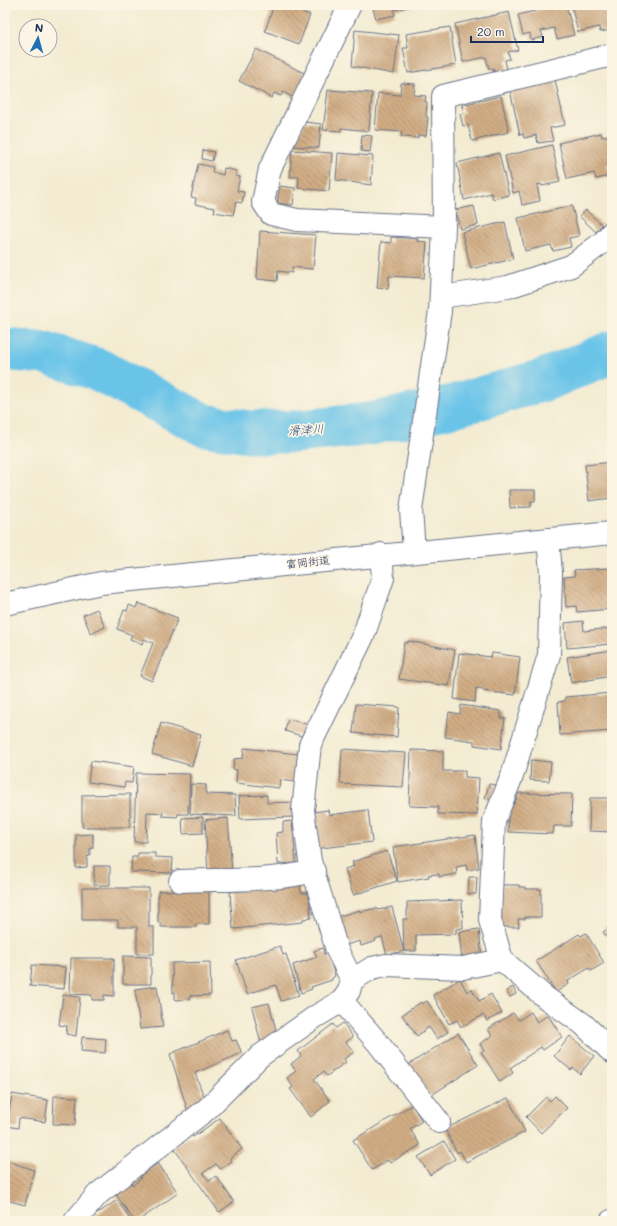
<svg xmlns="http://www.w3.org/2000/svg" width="617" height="1226" viewBox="0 0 617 1226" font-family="Mali,'Klee One',sans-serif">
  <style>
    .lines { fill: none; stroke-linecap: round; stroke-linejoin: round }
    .river { stroke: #6ac4e8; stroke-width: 43 }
    .building { fill: url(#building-back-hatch) }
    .minor-casing { stroke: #677187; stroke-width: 24 }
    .minor { stroke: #fff; stroke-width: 22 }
    .labels { text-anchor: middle; stroke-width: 3.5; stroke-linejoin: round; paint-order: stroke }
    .street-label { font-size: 11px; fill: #1b2f5e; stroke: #fcf5e5 }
    .water-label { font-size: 12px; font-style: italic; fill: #2f5480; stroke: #fcf5e5 }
  </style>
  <defs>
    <pattern id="building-back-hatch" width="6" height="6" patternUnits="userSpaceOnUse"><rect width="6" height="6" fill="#d1ad85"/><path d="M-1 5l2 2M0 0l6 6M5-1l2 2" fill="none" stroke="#a98d70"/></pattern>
  </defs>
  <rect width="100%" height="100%" fill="#fcf5e5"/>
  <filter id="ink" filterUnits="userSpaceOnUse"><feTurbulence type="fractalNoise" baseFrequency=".025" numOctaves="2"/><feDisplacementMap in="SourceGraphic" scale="8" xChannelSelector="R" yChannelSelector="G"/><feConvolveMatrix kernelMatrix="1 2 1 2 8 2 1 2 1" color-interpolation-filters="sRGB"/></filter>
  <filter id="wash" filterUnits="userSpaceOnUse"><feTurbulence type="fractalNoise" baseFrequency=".012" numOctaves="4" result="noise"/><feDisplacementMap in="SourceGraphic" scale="16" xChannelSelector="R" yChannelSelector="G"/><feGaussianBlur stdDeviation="0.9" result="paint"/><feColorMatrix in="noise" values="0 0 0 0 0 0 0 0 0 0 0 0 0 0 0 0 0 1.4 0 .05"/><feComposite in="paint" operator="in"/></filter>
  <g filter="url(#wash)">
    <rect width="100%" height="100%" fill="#f3ecd2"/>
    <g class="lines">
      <path class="river" d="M5,349L46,353L99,370L204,425L249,432H293L370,424L453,406L544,380L612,352"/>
    </g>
    <g id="blocks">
      <path class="building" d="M274,5H282L310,15L299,44L265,31Z
        M372,5H413V6L394,10L395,15L376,19Z
        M558,5H566L574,35L557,39L554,28L541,31L543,37L531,40L530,33L523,35L518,15Z
        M571,5H612V30L600,32L599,27L578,32Z
        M509,12L518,50L508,52L510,59L505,60L507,70L494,72L493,68L489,69L486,57L463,62L455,24Z
        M450,27L456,65L408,73L403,48H408L406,34Z
        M355,30L399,35L394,74L352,66Z
        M256,49L306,74L294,98L283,92L281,96L274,93L272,98L239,81Z
        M555,80L565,125L550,128L553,141L538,143L536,135L524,138L523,134L520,135L510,90Z
        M401,83L415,84L414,95L426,96L425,102H427L426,117H428L426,136L418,135V138L401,137L402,132L375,130L378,93L400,95Z
        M328,90L372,93L369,131L341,128V131L323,130Z
        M501,96L509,132L472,141L468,125L463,126L460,114L464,113L462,105Z
        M305,122L321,124L319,148L293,146Z
        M601,133L602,137L611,135L612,139V163L607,164L610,176L596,179L594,173L567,179L559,143Z
        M362,135L372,136L370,152L361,151Z
        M552,145L560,182L542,186L541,184L537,185L540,201L522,205L519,191L513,193L505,156Z
        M203,150L214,152L212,161L202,159Z
        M292,150L332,153L329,191L298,188L299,177H290Z
        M338,153L373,156L371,185L336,180Z
        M499,153L509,195L493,199L491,193L464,200L457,163Z
        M198,164L213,167L212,172L223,175L224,168L236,171V176L240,177L237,191L244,192L242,203L236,202L233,215L214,212L215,208L195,204L196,198L191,197Z
        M280,186L295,188L293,205L277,203Z
        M474,206L478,225L460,229L455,210Z
        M572,206L579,236L569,238L571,247L553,251L551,245L525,251L518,218Z
        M586,210L602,225L596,232L579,216Z
        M505,222L513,259L471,269L462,232Z
        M260,231L316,235L313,269L292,267V273L278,271L277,281L257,279Z
        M391,237L418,239L417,241L427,242L424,278L389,276L388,289L377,288L381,242L391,243Z
        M612,462V498L589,501L585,465Z
        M509,490H535V501H531V507L510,508Z
        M611,568L612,609L577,612L576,606L566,607L564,577L575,576L574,570Z
        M138,603L178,618L152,681L140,676L153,643L144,639L142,644L130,639L132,635L117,629L124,610L127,611L129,605L136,608Z
        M97,609L105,627L91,634L83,615Z
        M583,621L584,631L612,628V644L567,648L565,623Z
        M408,641L455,650L449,686L399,679L404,643H408Z
        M612,650V676L571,683L567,657Z
        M459,653L491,657L492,653L520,657L515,695L483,691V689L476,688L475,702L454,699Z
        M612,693V731L560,735L558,702L565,701V697Z
        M356,704L399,707L397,737L353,733Z
        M461,705L501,711V718H505L501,749L474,745V741L445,737L449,712L460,714Z
        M288,719L309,725L305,737L285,731Z
        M161,723L201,735L192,766L152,754Z
        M244,748L298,754L295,782L280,780L279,788L236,783L237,770L233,769L234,759L243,758Z
        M342,749L406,753L403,787L340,784Z
        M411,750L443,751V771H465V777L479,778L477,815L438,814V807L409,806Z
        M531,760L551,762L549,781L530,780Z
        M91,761L134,767L132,783L125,782L124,787L88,782Z
        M136,773L190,774L188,814H178L177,817L162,816L163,813L147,812L146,842H134Z
        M191,784L206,785V794L235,795L236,816L190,814Z
        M489,784L496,785L492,800L485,798Z
        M519,793L572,794L571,826H554L553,834L508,832V816Z
        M130,794V827H82V795Z
        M267,795V803L293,802V817L240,819L239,796Z
        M590,798H612V832L589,831Z
        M328,810L329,815L368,810L372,842L313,849V812Z
        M203,817V833L183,834L182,818Z
        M228,818L232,872L208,874L205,820Z
        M292,821L296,863L278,864L276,833L283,832V822Z
        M93,834V848H90V855L87,856V867L76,868V835Z
        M475,835L479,868L467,870L466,865L456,867L457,874L439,877V874L428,875L429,877L398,882L393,847Z
        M387,851L397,881L353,895L345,869L354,866L352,862Z
        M138,853H155V857L173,858L172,873L131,872L132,857H138Z
        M94,866H110V885H94Z
        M469,877H477L476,894H468Z
        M300,885L301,893H309L311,918L303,919V922L233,929L230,892Z
        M502,885H519V887H525V889H541V917H525V919H518L519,927H499Z
        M82,888H149V927H154V954H137V927H118V920H82Z
        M209,890V924H196V927H161V923H158V891Z
        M462,900L463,928L456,929V934L416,935V951H404L403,919H407V902Z
        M392,907L404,951L387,955L382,937L375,939L376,941L361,946L360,941L342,946L333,918L360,910V912L377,908L378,910Z
        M612,925V943L603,932Z
        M479,929L482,959L462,961L459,932Z
        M586,933L604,963L591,971L589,968L568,981L569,984L556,992L536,961L579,934L581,936Z
        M280,946L283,955L286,954L299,996L281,1001L276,985L247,994L236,960Z
        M323,948L324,954L328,953L335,976L332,978V980L311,987L312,989L301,993L293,965L317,957L314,951Z
        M123,956L151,957V984H123Z
        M71,958H114V996L104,995V1000H92V995L70,994Z
        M210,962L211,995L190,996V999L175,1000V992L173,993L172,963Z
        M32,965L66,967L64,989L30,986Z
        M460,979L467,992L472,989L479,1001L491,994L502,1013L487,1021L483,1015L461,1027L457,1020L449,1024L433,995Z
        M157,986L163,1027L140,1029L135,989Z
        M513,987L516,994L510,997L506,991Z
        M63,995L80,997L76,1036L66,1034L67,1026L59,1025Z
        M427,1001L448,1032L437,1039L429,1027L417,1036L402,1015L421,1002L422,1004Z
        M269,1003L277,1034L261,1044L252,1007Z
        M531,1012L537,1022L548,1015L562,1037L543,1050L541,1047L510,1068L513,1073L500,1082L481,1052L484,1051L480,1044L492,1036L488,1029L513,1013L519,1020Z
        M343,1023L353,1037L346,1042L354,1052L344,1059L346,1062L327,1076L323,1072L314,1079L330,1101L311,1117L290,1089L293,1087L287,1078L296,1071L291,1064L301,1056L298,1051L333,1024L336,1028Z
        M227,1030L232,1041L236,1040L242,1053L195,1073L204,1097L188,1112L170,1054Z
        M458,1033L478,1065L430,1096L419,1078L414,1081L405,1067Z
        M570,1036L594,1056L580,1074L573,1068L571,1070L554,1056Z
        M82,1037L106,1039L105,1053L81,1051Z
        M12,1094L48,1100L45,1122L19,1118L18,1128L7,1126Z
        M54,1096L77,1097L75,1125L53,1124Z
        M555,1096L567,1108L541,1133L526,1117L546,1097L550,1101Z
        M508,1098L525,1132L466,1162L460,1151L457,1153L445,1129Z
        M412,1105L422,1121L410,1129L420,1145L390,1163L388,1160L372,1170L353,1140Z
        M220,1118L242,1149L230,1158L232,1161L220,1169L216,1164L203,1173L209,1181L216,1176L234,1202L219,1212L173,1147L191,1135L193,1137Z
        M444,1141L455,1159L430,1175L418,1157Z
        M5,1160L34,1170L25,1205L6,1200Z
        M158,1163L178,1193L138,1221H134L115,1193L131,1183L133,1185L141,1178L140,1176Z
        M117,1200L131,1221H87Z"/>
    </g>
  </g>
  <g filter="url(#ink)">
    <use href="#blocks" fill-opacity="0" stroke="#677187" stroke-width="1"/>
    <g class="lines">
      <defs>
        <path id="minor" d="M350,5L270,169L263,202L271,214L297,220L444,227L440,311L411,510L414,551
          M444,227L443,96L612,55
          M441,297L508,287L571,266L603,242L612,232
          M548,539L551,572L549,655L512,776L494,821L490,920L502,960L546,998L583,1024L612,1052
          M5,604L101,583L612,533
          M180,881C224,879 271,882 314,871
          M352,980L337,950L310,861L303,810L310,745L364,634L383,578L381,554
          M342,1001L378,1043L439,1122
          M75,1221L98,1194L207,1109L260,1056L315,1017L342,1001L349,991L352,980L372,968L386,965L463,968L502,960
          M611,1221H612"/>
      </defs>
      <use href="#minor" class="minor-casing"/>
      <use href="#minor" class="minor"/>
    </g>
  </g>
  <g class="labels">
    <g class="street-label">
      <text transform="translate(308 562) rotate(-6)" y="4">富岡街道</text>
    </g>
    <g class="water-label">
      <text transform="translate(306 430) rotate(-4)" y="4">滑津川</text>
    </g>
  </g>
  <rect width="617" height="1226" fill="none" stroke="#fcf5e5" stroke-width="20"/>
  <g transform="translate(38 38) rotate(6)"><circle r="19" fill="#fcf5e5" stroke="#a2a6af"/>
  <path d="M0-3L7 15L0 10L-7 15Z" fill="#1f6fb2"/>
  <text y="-6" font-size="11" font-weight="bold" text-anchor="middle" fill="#1b2f5e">N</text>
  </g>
  <path d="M471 36v6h72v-6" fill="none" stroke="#1b2f5e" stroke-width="2"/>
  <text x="477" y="36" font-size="12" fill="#1b2f5e" stroke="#fcf5e5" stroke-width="3" paint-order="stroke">20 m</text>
</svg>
